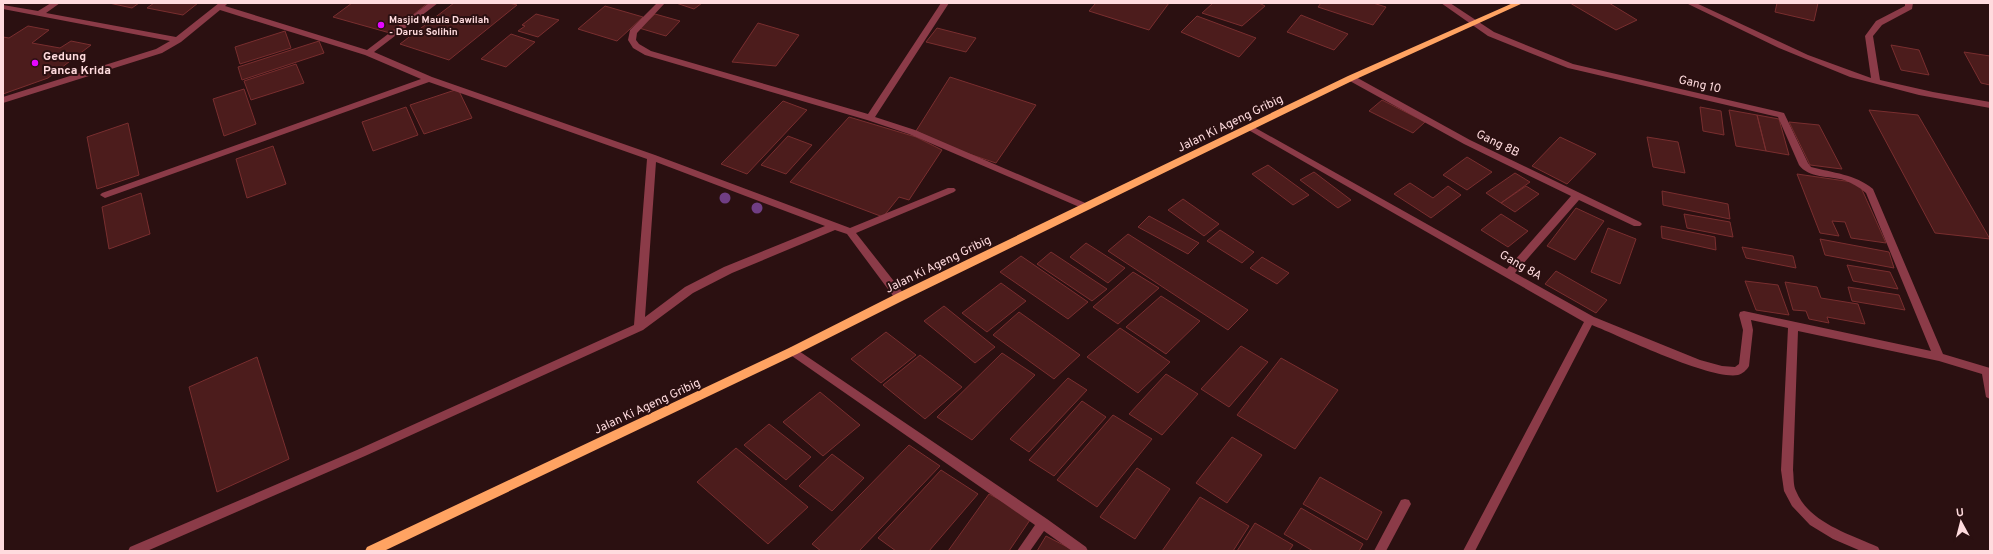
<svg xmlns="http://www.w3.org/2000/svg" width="1993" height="554" viewBox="0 0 1993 554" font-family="Overpass,sans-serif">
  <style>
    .building { fill: #4c1c1c; stroke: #792e2f }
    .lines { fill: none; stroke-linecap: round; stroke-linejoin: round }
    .minor { fill: #8b3b48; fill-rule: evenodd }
    .major { fill: #ffa362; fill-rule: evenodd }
    .tree { fill: #703e84 }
    .poi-dot { fill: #e407ff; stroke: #2b1011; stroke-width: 1.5 }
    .labels { text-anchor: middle; stroke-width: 4; stroke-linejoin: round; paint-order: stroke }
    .far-poi-label { font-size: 10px; font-weight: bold; fill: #ffdbde; stroke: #2b1011; text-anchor: start }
    .poi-label { font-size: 12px; font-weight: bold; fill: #ffdbde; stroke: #2b1011; text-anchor: start }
    .street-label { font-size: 12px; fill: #ffdbde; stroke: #2b1011 }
  </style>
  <rect width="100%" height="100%" fill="#2b1011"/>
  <path class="building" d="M109,3H139L132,8Z
    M154,3H198L183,15L147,8Z
    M352,3H428L390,33L333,17Z
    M454,3H509L517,5L449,60L400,44Z
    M676,3H702L694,9Z
    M1096,3H1169L1149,30L1089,11Z
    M1213,3H1259L1265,6L1242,26L1202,13Z
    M1321,3H1373L1386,7L1373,25L1318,7Z
    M1570,3H1609L1637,20L1616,30Z
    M1777,3H1818L1814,21L1775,12Z
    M605,6L643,17L617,41L578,29Z
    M536,14L559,20L538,37L518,31L525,26L522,25Z
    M655,14L680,21L666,36L639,28Z
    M1301,15L1348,34L1334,50L1287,32Z
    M1197,16L1256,38L1239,57L1181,32Z
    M758,23L799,35L776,66L732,62Z
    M28,26L49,30L32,43L60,48L71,41L91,45L48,78L3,94V37L9,38Z
    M937,28L976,38L966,52L926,42Z
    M285,31L291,48L240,64L235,47Z
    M511,34L535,42L506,67L481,59Z
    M319,41L324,53L242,80L238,67Z
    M1891,45L1919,50L1929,75L1901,70Z
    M1964,52L1990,56V85L1981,83Z
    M296,64L304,83L251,100L244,81Z
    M950,77L1036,105L996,163L948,147L916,131Z
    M244,89L256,124L224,136L213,99Z
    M458,89L472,118L424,134L410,105Z
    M1382,100L1425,122L1413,133L1369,111Z
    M783,101L807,110L747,174L721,164Z
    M406,107L418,135L373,151L362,122Z
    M1700,107L1721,111L1724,135L1703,131Z
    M1729,110L1757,115L1766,151L1736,146Z
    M1869,110L1918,115L1990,239L1935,233Z
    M1757,115L1779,119L1789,155L1766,151Z
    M849,117L916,137L942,150L909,200L899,197L883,217L790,182Z
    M1789,122L1819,125L1842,169L1810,165Z
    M128,123L139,175L97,189L87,137Z
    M788,136L812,145L786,174L761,165Z
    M1560,137L1596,154L1567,184L1532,166Z
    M1647,137L1678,142L1685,173L1653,167Z
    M273,146L286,184L247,198L236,159Z
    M1467,157L1492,172L1467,190L1443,175Z
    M1268,165L1309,195L1293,205L1252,174Z
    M1314,172L1351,200L1338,208L1300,180Z
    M1515,173L1530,182L1501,203L1486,193Z
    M1797,174L1859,183L1886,243L1851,238L1845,222L1832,221L1839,236L1820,233Z
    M1410,183L1433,198L1448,186L1461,195L1431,218L1394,194Z
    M1526,186L1539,194L1515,212L1501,203Z
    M1662,191L1728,204L1730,219L1663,205Z
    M141,193L150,234L109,249L102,207Z
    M1183,199L1219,224L1204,236L1168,210Z
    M1576,208L1604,221L1575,260L1547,246Z
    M1501,214L1528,231L1508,247L1481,230Z
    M1684,214L1730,222L1733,237L1687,228Z
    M1149,216L1199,243L1188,254L1138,227Z
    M1661,226L1715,237L1716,250L1662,238Z
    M1608,228L1636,239L1620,284L1591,272Z
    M1220,230L1254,252L1242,263L1207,241Z
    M1128,234L1248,310L1228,330L1108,251Z
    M1820,239L1889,252L1894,268L1825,255Z
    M1086,243L1125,268L1108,283L1070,257Z
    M1742,247L1793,256L1796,268L1746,258Z
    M1051,252L1107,289L1092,301L1037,264Z
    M1021,256L1088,302L1068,319L1000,272Z
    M1262,257L1289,273L1277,284L1250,268Z
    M1847,265L1890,272L1898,289L1853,281Z
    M1556,271L1607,300L1596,313L1545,284Z
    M1133,272L1159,288L1118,324L1093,307Z
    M1745,281L1778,285L1789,315L1756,310Z
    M1785,282L1817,287L1821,298L1858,304L1865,324L1827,317L1829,323L1809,319L1806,311L1793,310Z
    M1001,283L1026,301L987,332L962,313Z
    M1848,287L1899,295L1905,310L1852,301Z
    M1161,296L1200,321L1166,354L1126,327Z
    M944,306L995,347L975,363L924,321Z
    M1019,312L1080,355L1054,379L993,335Z
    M1120,328L1170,362L1138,393L1087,357Z
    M886,332L916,355L881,383L851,359Z
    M1241,346L1268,362L1229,407L1201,389Z
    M1002,353L1035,375L972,440L937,417Z
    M920,355L962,387L925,419L883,385Z
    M257,357L289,459L217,492L189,387Z
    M1281,358L1338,390L1295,449L1237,415Z
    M1166,374L1198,394L1162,435L1129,414Z
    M1068,378L1087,390L1029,452L1010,439Z
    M820,392L860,425L823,456L783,422Z
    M1082,401L1106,417L1054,476L1029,460Z
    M1113,415L1152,439L1097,507L1057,480Z
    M769,424L811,457L786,480L744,445Z
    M1232,437L1262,455L1227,503L1196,483Z
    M909,445L940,466L859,551H821L812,544Z
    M736,448L808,507L768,544L697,482Z
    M832,454L864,478L832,511L799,486Z
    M1137,468L1170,489L1135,539L1100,517Z
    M941,470L978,494L929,551H896L878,538Z
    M1320,477L1382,512L1367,540L1303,504Z
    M989,494L1032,517L1009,551H948Z
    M1200,497L1249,526L1233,551H1162Z
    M1301,508L1363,544L1359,551H1313L1284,534Z
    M1255,523L1293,545L1289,551H1237Z
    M1046,536L1075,551H1037Z"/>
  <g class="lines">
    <path class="minor" d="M51,3H60L46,13L176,37L219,3H228L225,6L367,50L429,3H438L374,52L432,77L655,155L850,228L948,188H954L956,190L954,192L856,233L904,294L905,297L904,300H896L847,234L835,230L732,273L693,293L643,330L365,456L147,551H128L130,547L357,450L634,325L647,159L429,82L105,198L100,195L102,193L421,79L365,55L220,10L181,42L162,53L3,103V97L156,49L170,41L3,9V5L38,11ZM656,162L825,226L724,267L685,287L645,317Z
      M657,3H665L637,33L636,40L639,44L651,51L868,114L941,3H949L875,117L915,130L1090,205L1092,207L1090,209H1084L909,134L867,120L645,55L633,48L628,40L630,30Z
      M1441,3H1450L1494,32L1573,64L1784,113L1808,163L1811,167C1833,173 1855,174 1873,189L1943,354L1990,368V399L1986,397L1982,374L1939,361L1798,331L1793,470C1794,477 1793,485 1796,491C1809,523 1850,534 1878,547L1880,551H1861L1833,539L1810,525L1792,506L1784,491L1781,470L1788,328L1751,320L1753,330L1749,366C1747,370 1742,374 1738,375C1710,380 1622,337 1592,325L1475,551H1463L1584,322L1245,128L1246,126H1252L1507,269L1571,196L1464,144L1348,80V76H1354L1470,140L1640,222L1642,224L1640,226H1634L1579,200L1515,273L1594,317L1700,360L1722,366L1735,367L1739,364L1743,330L1739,315L1740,312L1744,311L1931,351L1866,193C1859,187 1852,183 1844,180C1830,176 1808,178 1799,165L1778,117L1568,68L1488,36Z
      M1686,3H1696L1808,55L1871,78L1865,36L1876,21L1905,6V3H1913L1912,9L1882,25L1873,36L1880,80L1933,92L1990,102V108L1919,95L1850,77L1779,48Z
      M793,347L1047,519L1086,547L1088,551H1072L1044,531L1030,551H1017L1035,525L789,354L788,351L789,348Z
      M1405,499L1409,500L1411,504L1386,551H1374L1401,500Z"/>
    <path class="major" d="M1513,3H1523L1354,80L904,300L797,354L384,551H365L367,547L789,348L896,294L1348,76Z"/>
  </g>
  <g class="tree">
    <circle cx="725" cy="198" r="5.5"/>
    <circle cx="757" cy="208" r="5.5"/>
  </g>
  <g class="poi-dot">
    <circle cx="381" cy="25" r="4"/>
    <circle cx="35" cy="63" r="4"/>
  </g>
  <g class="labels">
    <g class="far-poi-label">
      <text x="389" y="23">Masjid Maula Dawilah<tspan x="389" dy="12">- Darus Solihin</tspan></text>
    </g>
    <g class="poi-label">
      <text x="43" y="60">Gedung<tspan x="43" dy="14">Panca Krida</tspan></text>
    </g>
    <g class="street-label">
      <text transform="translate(1700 84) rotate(13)" y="4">Gang 10</text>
      <text transform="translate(1230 123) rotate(-26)" y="4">Jalan Ki Ageng Gribig</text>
      <text transform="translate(1498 143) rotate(26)" y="4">Gang 8B</text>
      <text transform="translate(938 264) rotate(-26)" y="4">Jalan Ki Ageng Gribig</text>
      <text transform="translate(1521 265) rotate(30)" y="4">Gang 8A</text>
      <text transform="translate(647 406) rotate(-25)" y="4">Jalan Ki Ageng Gribig</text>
    </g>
  </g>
  <rect width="1993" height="554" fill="none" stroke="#ffdbde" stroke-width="8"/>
  <g transform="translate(1961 522) rotate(353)" stroke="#2b1011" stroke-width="3" paint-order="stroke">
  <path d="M0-3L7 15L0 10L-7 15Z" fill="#ffdbde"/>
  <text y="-6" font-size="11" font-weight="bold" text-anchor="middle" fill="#ffdbde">U</text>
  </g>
</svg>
